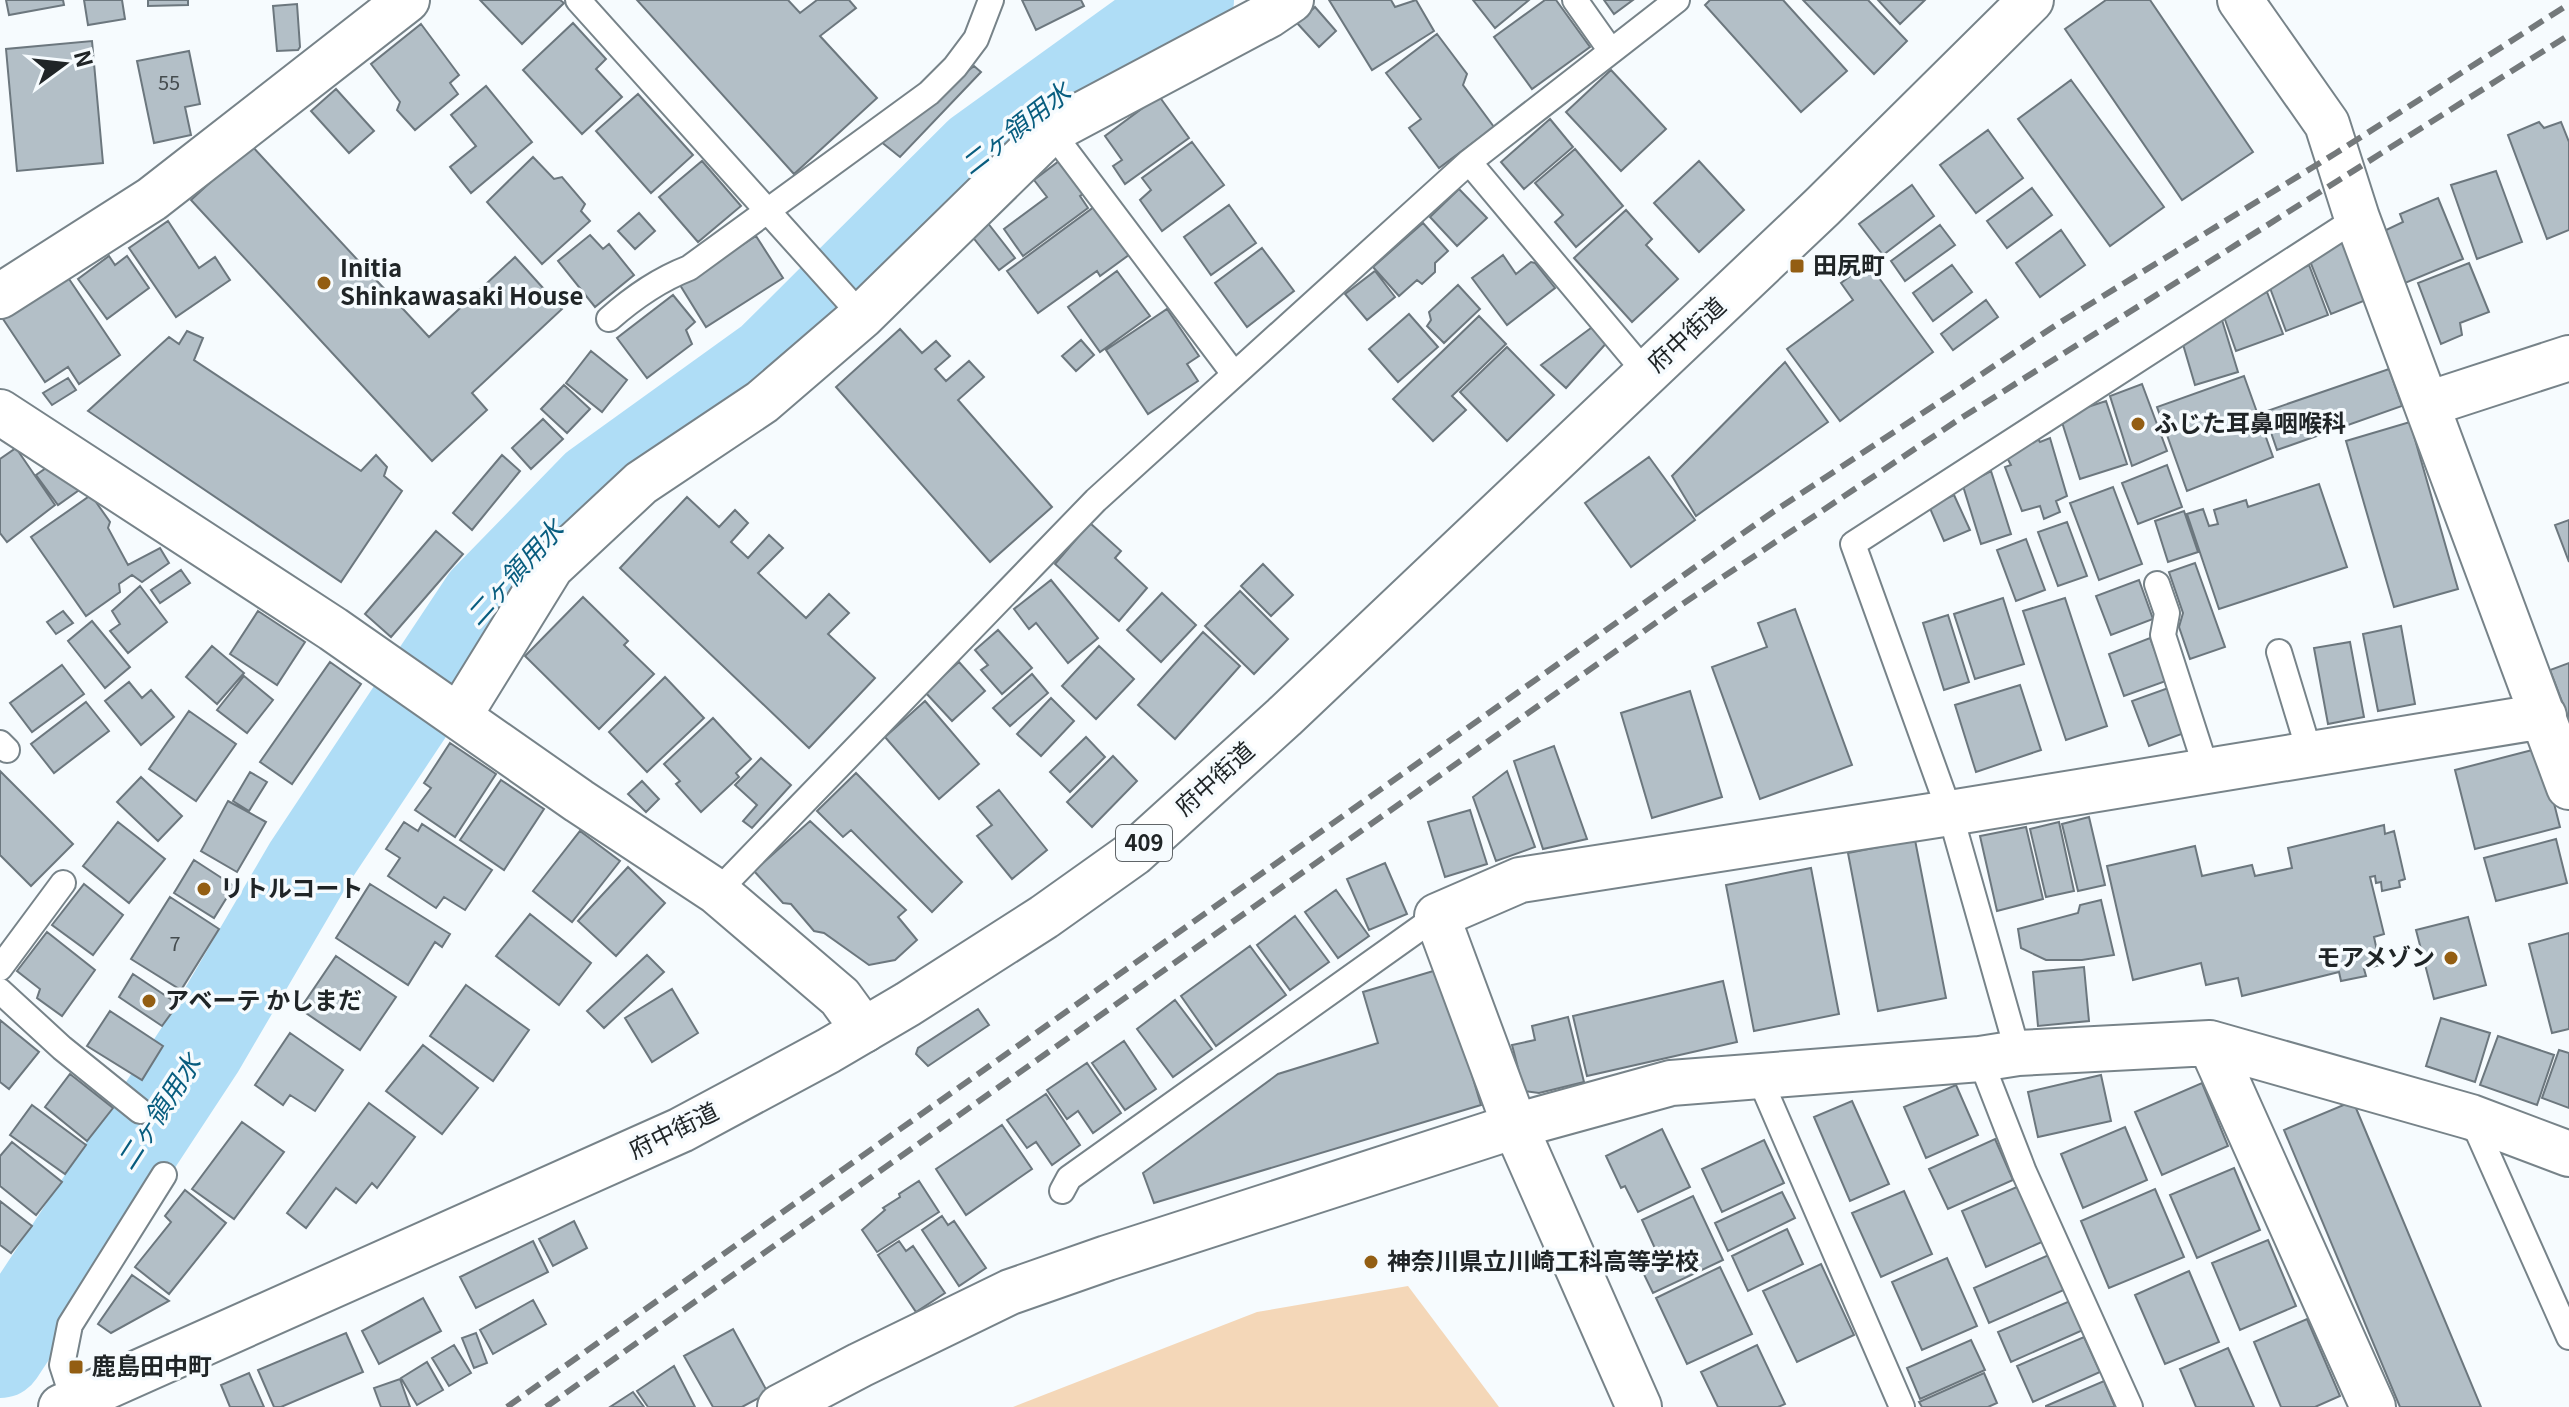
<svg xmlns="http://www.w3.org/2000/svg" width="2569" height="1407" viewBox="0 0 2569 1407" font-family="Georgia,'Noto Sans JP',serif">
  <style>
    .green { fill: #f4d7b8 }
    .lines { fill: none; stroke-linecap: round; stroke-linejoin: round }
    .river { stroke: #afddf6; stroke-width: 88 }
    .building { fill: #b3bfc7; stroke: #6c777e; stroke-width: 2 }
    .lane-casing { stroke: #778389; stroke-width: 28 }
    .street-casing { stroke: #778389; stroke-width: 48 }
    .secondary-casing { stroke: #778389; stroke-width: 48 }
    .highway-casing { stroke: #778389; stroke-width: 48 }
    .lane { stroke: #fff; stroke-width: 24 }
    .street { stroke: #fff; stroke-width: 44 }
    .secondary { stroke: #fff; stroke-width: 44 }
    .highway { stroke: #fff; stroke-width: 44 }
    .rail { stroke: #74797b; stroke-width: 6; stroke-dasharray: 16 8; stroke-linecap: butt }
    .poi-dot { fill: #935e13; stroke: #f6fbfe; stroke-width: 3 }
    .labels { text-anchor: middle; stroke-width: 7; stroke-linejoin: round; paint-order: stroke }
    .number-label { font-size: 20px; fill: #454c4f }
    .shield { fill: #f6fbfe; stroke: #606568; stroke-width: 2 }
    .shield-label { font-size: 22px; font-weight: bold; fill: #202527 }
    .poi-label { font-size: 24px; font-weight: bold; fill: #202527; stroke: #f6fbfe; text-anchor: start }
    .street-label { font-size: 24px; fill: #202527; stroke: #f6fbfe }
    .water-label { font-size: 26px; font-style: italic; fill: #085d7f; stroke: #f6fbfe }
  </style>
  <rect width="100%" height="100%" fill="#f6fbfe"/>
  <path class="green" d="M1408,1286L1499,1407H1013L1257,1312Z"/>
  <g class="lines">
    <path class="river" d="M0,1354L201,1048L308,865L484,600L595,486L770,360L978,153L1190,0"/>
  </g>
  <path class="building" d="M6,0H63L64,5L9,15Z
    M84,0H122L125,19L88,25Z
    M148,0H188V5L148,6Z
    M480,0H560L564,3L522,44Z
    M637,0H788L800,13L817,0H849L856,8L820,36L877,98L794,174Z
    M1022,0H1081L1084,6L1036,30Z
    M1329,0H1391L1395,7L1416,0L1434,31L1372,70Z
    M1473,0H1529L1495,28Z
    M1545,0H1556L1590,47L1532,89L1494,37Z
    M1604,0H1633L1614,14Z
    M1710,0H1783L1847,71L1801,112L1705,5Z
    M1803,0H1868L1907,41L1874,74Z
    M1878,0H1925L1900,24Z
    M2106,0H2150L2253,152L2182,200L2065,29Z
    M297,4L300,47L298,50L277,51L273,6Z
    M1315,7L1336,31L1319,47L1297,23Z
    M573,23L606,59L596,69L622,97L582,134L523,70Z
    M421,24L459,75L450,83L458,94L415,130L397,110L400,102L371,64Z
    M1437,34L1467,74L1463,85L1494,127L1439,168L1409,128L1421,119L1386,73Z
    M92,41L103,163L17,171L6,49Z
    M189,51L200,104L185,107L191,135L154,143L137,61Z
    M974,66L981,72L900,157L880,141Z
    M1611,70L1666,129L1621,171L1566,112Z
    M2071,80L2164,207L2110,246L2018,119Z
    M486,86L532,142L471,193L450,167L476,146L451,115Z
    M336,89L374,131L349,153L311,111Z
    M638,94L693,155L651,193L596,131Z
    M1159,96L1189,138L1125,184L1113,166L1122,160L1105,136Z
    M1550,119L1573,147L1524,189L1501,162Z
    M2539,122L2544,128L2561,122L2569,142V230L2547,239L2508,135Z
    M1988,130L2023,178L1976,213L1940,165Z
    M1192,142L1224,185L1162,231L1140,200L1151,190L1142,178Z
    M251,145L429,337L515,257L562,309L472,393L487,410L432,461L191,200Z
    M1575,149L1623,206L1576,247L1555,222L1563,215L1535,183Z
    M533,157L554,179L562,177L585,204L581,211L590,221L542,264L487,202Z
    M1063,158L1087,191L1080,196L1088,208L1023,256L1004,229L1047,197L1034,180Z
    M702,161L741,206L698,242L659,197Z
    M1699,161L1744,210L1699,252L1654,203Z
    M2496,171L2522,242L2477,259L2451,185Z
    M1912,185L1934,216L1883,255L1859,224Z
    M2032,188L2052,215L2007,248L1987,221Z
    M1459,189L1487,218L1457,246L1430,217Z
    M2438,198L2463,259L2405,283L2384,231L2403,222L2400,214Z
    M1098,204L1133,252L1100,276L1097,271L1038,313L1007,271Z
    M1229,205L1256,243L1211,275L1184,237Z
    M1626,210L1652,239L1646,245L1678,279L1632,322L1574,258Z
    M639,213L655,231L635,249L618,231Z
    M168,221L199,268L215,257L230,280L176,317L129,248Z
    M987,222L1015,258L999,270L971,235Z
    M1423,223L1448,251L1435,263V272L1422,284L1417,280L1399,296L1373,267Z
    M1940,225L1955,245L1905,281L1891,261Z
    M2061,230L2085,265L2040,297L2016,263Z
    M590,235L603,249L609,244L634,275L595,307L558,261Z
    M756,236L783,278L706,327L680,285Z
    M2344,242L2366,300L2331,314L2310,261L2314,254Z
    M1262,248L1294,291L1247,327L1215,283Z
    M1503,255L1516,274L1531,262L1535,263L1555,288L1507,325L1472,278Z
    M109,256L115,265L127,256L149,288L107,319L78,279Z
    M1868,263L1933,352L1840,421L1787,349L1853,300L1841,283Z
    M2469,263L2489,312L2460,323L2462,335L2441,344L2418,283Z
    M1952,265L1972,292L1933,321L1913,293Z
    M2309,265L2328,315L2286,331L2270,288L2276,281Z
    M1117,271L1150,316L1100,352L1068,307Z
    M1375,271L1395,297L1367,320L1345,294Z
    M65,273L120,355L79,384L68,367L45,382L1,316Z
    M1458,285L1480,309L1444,343L1427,326L1431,320L1429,312Z
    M2267,292L2283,334L2236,351L2223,314L2241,303Z
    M673,295L695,322L686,330L692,344L647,378L617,338Z
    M1986,300L1998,317L1953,350L1941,334Z
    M1167,309L1199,356L1187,364L1198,381L1148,414L1106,350Z
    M1409,314L1438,347L1398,382L1369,349Z
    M1479,316L1506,344L1452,396L1466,410L1433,441L1393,399Z
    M2222,320L2238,372L2195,385L2182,341L2195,338L2192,330Z
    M1595,325L1610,339L1566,388L1541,365Z
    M900,329L922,353L936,341L950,356L935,369L946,381L969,361L984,377L958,400L1052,507L990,562L836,387Z
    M187,331L203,338L194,360L361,471L376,455L387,467L384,476L402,491L341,582L88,411L169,337L179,344Z
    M1081,340L1094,355L1076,371L1062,356Z
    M1507,347L1554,395L1507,441L1460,392Z
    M591,351L627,380L602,412L566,383Z
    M1785,362L1828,422L1696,516L1672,476Z
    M2389,369L2402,406L2277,450L2264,412Z
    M2244,376L2273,457L2187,491L2157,407Z
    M68,378L76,390L52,405L43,393Z
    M2142,384L2167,451L2132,466L2110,396Z
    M564,385L590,409L567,433L541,409Z
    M2106,401L2127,464L2080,479L2060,416Z
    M543,419L563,439L531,469L512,448Z
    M2410,422L2458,589L2394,607L2346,441Z
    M2033,432L2040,442L2050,438L2067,496L2056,501L2060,512L2044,519L2040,506L2022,511L2005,467L2011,465L2005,454Z
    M16,448L55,505L7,542L0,533V459Z
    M502,455L520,471L472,530L453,513Z
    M1649,457L1695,520L1631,567L1585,503Z
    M2167,465L2182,507L2138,524L2122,483Z
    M49,466L82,488L58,505L36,475Z
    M1991,471L2011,534L1981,544L1963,486Z
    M2319,484L2347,567L2219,609L2187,514L2203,509L2209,526L2218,524L2214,510L2246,500L2248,507Z
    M2113,487L2142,564L2099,580L2070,503Z
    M91,495L110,522L108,528L128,565L160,548L169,563L142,582L132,575L119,584L120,592L86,616L31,537Z
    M1954,495L1970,530L1944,541L1929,506Z
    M687,497L719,527L735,510L748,523L731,542L748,558L769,535L783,548L758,573L806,618L829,594L849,613L828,634L875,678L809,748L620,568Z
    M2184,511L2198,552L2168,562L2155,521Z
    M2569,520V562L2555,525Z
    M2067,522L2087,576L2058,586L2038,532Z
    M1090,523L1121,551L1115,558L1147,588L1119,621L1055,564Z
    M436,531L463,554L391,637L365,614Z
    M2026,539L2045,590L2016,601L1997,550Z
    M2195,563L2225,647L2190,659L2179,627L2183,613L2169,572Z
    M1263,564L1293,595L1271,616L1241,586Z
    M181,570L190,583L160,603L151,590Z
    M1051,580L1098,638L1068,663L1036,623L1029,629L1014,609Z
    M2139,580L2153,619L2111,635L2096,596Z
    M140,586L167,622L128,653L110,631L120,624L112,611Z
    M1240,591L1288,639L1254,674L1205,626Z
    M1162,593L1196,625L1161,662L1127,630Z
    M583,597L628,641L624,645L654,674L599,729L525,656Z
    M2003,598L2024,664L1975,679L1954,614Z
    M2065,598L2107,726L2066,740L2023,611Z
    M1795,609L1852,765L1760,799L1712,667L1767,647L1758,623Z
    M63,611L73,623L56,634L47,622Z
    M258,611L305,642L277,685L230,654Z
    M1948,615L1969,682L1944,690L1923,623Z
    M92,621L130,667L105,688L68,641Z
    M2401,626L2415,704L2378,711L2363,634Z
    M998,630L1032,668L1002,694L981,670L988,665L975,650Z
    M1203,632L1240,666L1175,739L1138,705Z
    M2150,638L2166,681L2124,696L2109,654Z
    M2350,642L2364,717L2328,724L2314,648Z
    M212,646L244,673L217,704L186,677Z
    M1099,646L1134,679L1096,719L1062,686Z
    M330,662L361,684L292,784L260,762Z
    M959,662L985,691L952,721L925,692Z
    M2569,663V720L2550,670Z
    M62,665L84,694L32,732L10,703Z
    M1032,674L1048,693L1010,726L993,708Z
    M244,676L273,700L247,733L217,710Z
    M665,677L704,718L647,772L609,732Z
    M129,682L142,698L151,690L174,717L141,745L105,701Z
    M2020,685L2041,750L1976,772L1955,705Z
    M2171,687L2187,732L2149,746L2132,701Z
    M1690,691L1722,797L1652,818L1621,713Z
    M1051,698L1074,721L1041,756L1017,734Z
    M925,701L979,764L939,799L885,737Z
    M86,702L109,731L54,773L31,744Z
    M189,711L236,744L196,801L149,769Z
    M713,718L751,759L736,773L739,777L701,812L676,784L680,781L664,764Z
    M1086,737L1105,757L1070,792L1050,772Z
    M450,743L496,774L455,837L415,810L431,788L424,783Z
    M1554,746L1587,839L1543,849L1514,761Z
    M2540,748L2560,827L2475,849L2455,770Z
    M1113,756L1137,781L1092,827L1067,802Z
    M761,758L791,785L752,828L743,821L757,805L735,785Z
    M0,771L73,844L31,886L0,855Z
    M1507,771L1535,847L1496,861L1473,797Z
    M250,772L267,782L249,811L233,801Z
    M856,773L962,882L932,912L851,830L843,837L817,811Z
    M141,777L182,816L158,841L117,802Z
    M501,780L544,809L504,870L460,840Z
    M642,781L659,799L646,812L628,794Z
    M999,790L1047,850L1012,879L977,836L992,825L977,807Z
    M228,801L266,822L237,872L201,851Z
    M1470,810L1487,864L1445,877L1428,822Z
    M2089,817L2105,885L2078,891L2062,824Z
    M810,821L906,910L898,917L917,940L895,960L869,965L824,933L814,931L791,904L783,903L754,871Z
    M118,822L165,859L129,903L83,866Z
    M404,822L418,831L422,824L492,870L465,910L444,897L436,908L388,876L400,858L386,849Z
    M2059,822L2074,891L2046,897L2030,829Z
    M2384,825L2385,834L2394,831L2405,879L2399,881L2400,887L2382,891L2381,882L2376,883L2375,876L2370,877L2384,934L2374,937L2380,965L2364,969L2366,976L2341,981L2339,972L2242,996L2238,978L2206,985L2201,963L2133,980L2107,866L2195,846L2202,876L2252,865L2255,876L2292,868L2288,848Z
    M2026,827L2043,899L1997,911L1980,836Z
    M580,831L620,861L572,922L533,891Z
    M2556,839L2567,883L2496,901L2484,858Z
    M1915,840L1946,998L1878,1011L1848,853Z
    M194,860L234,886L214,918L174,893Z
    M1385,863L1407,914L1369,930L1347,879Z
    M628,867L665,903L616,956L578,921Z
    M1811,868L1839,1014L1754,1031L1726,885Z
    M84,884L123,915L93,955L52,925Z
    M370,884L450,934L442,947L435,942L408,985L336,938Z
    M1336,890L1369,936L1338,958L1305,912Z
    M170,897L219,929L181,990L131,959Z
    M2101,900L2114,955L2082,960H2046L2021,948L2018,929L2078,913L2080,905Z
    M530,914L591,963L559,1005L496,956Z
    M1295,916L1329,962L1290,990L1257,945Z
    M2468,917L2486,985L2434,999L2416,930Z
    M47,932L95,970L62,1016L37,998L40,989L17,971Z
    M2569,933V1029L2552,1033L2529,944Z
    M1250,946L1286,995L1216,1046L1181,996Z
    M647,955L664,972L604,1028L587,1011Z
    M336,956L396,997L360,1050L300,1009Z
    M2084,967L2089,1021L2038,1026L2033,972Z
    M1440,969L1481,1105L1154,1203L1143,1173L1278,1074L1378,1043L1363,992Z
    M133,974L178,1004L162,1026L119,997Z
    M1723,981L1737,1042L1587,1076L1573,1016Z
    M466,985L529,1030L493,1081L430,1036Z
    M672,989L698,1033L652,1062L625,1018Z
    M1175,1000L1212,1049L1173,1077L1137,1029Z
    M978,1009L989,1025L928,1066L916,1054L918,1048Z
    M110,1011L163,1046L142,1080L87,1046Z
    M1568,1017L1584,1082L1539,1093L1524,1091L1512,1045L1535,1040L1532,1026Z
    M2441,1018L2490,1033L2475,1082L2426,1066Z
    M0,1020L39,1052L9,1089L0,1082Z
    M290,1033L343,1070L315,1111L290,1095L283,1105L255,1085Z
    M2498,1036L2554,1055L2537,1105L2480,1085Z
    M1124,1041L1156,1089L1125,1110L1092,1063Z
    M423,1045L478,1088L442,1134L386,1091Z
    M2559,1050L2569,1053V1108L2542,1098Z
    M1087,1063L1121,1113L1093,1133L1078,1111L1067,1119L1047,1090Z
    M70,1074L113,1108L87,1141L45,1107Z
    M2101,1075L2111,1121L2038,1137L2028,1092Z
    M2202,1083L2228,1146L2162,1175L2135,1112Z
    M1956,1085L1978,1135L1926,1158L1904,1107Z
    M1046,1094L1080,1145L1052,1165L1036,1142L1027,1148L1007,1120Z
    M1852,1101L1889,1184L1850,1201L1814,1117Z
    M2353,1101L2481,1407H2400L2284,1130Z
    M369,1103L415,1137L377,1188L372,1183L356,1203L336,1188L306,1228L287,1213Z
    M32,1105L86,1145L65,1174L10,1135Z
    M242,1122L284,1152L234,1219L192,1189Z
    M1002,1125L1032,1169L966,1215L936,1169Z
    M2125,1127L2147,1180L2083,1208L2061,1154Z
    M1662,1129L1690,1187L1638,1212L1625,1186L1621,1188L1606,1156Z
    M1995,1139L2013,1180L1948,1209L1929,1169Z
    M1764,1140L1784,1183L1722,1212L1702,1169Z
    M12,1142L62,1182L36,1215L0,1186V1156Z
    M2234,1168L2260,1230L2197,1258L2170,1195Z
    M919,1181L939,1212L877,1252L862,1230L885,1210L883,1208L900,1197L899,1194Z
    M2019,1186L2044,1241L1986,1267L1962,1211Z
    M2155,1189L2184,1257L2109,1288L2081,1221Z
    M185,1190L226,1223L169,1294L135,1267L171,1222L165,1216Z
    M1904,1191L1932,1254L1881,1277L1852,1213Z
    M1782,1192L1795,1218L1728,1251L1715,1223Z
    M1693,1196L1723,1260L1653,1293L1639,1264L1658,1255L1642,1220Z
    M0,1201L32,1226L11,1253L0,1245Z
    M942,1216L948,1225L954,1221L986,1268L959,1286L922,1230Z
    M574,1221L587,1248L553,1266L539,1239Z
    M1787,1229L1803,1264L1748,1291L1732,1256Z
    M2268,1240L2296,1306L2240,1330L2212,1263Z
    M533,1241L548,1272L476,1308L460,1277Z
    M899,1241L906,1251L913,1246L945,1293L916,1312L878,1255Z
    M2051,1254L2066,1289L1989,1323L1974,1288Z
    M1947,1258L1977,1326L1922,1350L1892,1282Z
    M1821,1264L1854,1335L1797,1362L1763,1291Z
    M1720,1267L1752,1334L1687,1364L1656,1298Z
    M2189,1271L2219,1342L2165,1364L2135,1295Z
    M132,1275L169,1301L111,1333L98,1324Z
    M423,1298L441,1331L379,1364L362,1331Z
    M533,1300L546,1324L493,1354L480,1330Z
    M2070,1301L2083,1330L2011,1362L1998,1332Z
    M2307,1319L2340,1396L2315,1407H2281L2254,1342Z
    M733,1329L768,1393L742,1407H713L684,1356Z
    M346,1333L363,1372L281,1407H274L258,1370Z
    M476,1333L487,1363L474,1368L462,1338Z
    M2084,1337L2100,1372L2033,1402L2017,1366Z
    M1971,1340L1985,1370L1920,1399L1907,1368Z
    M454,1345L471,1373L449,1386L432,1358Z
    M1757,1345L1785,1404L1778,1407H1718L1701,1372Z
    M2228,1348L2254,1407H2196L2180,1369Z
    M427,1362L443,1390L417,1405L401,1378Z
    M674,1366L695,1407H648L637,1391Z
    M249,1373L264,1407H230L221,1385Z
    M1984,1373L1997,1403L1988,1407H1922L1919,1402Z
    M400,1379L410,1407H381L374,1388Z
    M2104,1381L2115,1407H2046V1406Z
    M633,1392L644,1407H610Z"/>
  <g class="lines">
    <defs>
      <path id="lane" d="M578,0L862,316
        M1575,0L1611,51
        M1051,131L1234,374
        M1469,162L1646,373
        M609,319C634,297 658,280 689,268L929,93L955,67L976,39L991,0
        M2157,584L2167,613L2163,635L2207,771
        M2279,652L2310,754
        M0,743L7,750
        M717,892L1096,500L1469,162L1677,0
        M0,968L63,883
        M0,991L62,1048L140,1111
        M2018,1053L1950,813L1853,544L2357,218
        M1980,1059L2024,1172L2130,1407
        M1759,1077L1902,1407
        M2471,1117L2569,1337
        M1062,1191L1069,1178L1437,916
        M74,1402L62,1365L70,1325L164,1175"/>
      <path id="street" d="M2240,0L2327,124L2357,218L2569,787
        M0,296L152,199L407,0
        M2428,404L2569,358
        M0,412L333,629L579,801L717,892L840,997L864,1030
        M459,716L551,567L641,483L762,402L862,316L1051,131L1269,15L1291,0
        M2210,1043L2373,1407
        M1515,1126L1437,916L1520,880L1950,813L2544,716
        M780,1407L860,1365L1010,1292L1107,1258L1515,1126L1671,1083L1980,1059L2018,1053L2210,1043L2471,1117L2569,1154"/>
      <path id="secondary" d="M1515,1126L1639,1407"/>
      <path id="highway" d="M61,1407L681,1130L828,1051L908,1004L1044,917L1134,853L1284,717L1822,207L2031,0"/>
    </defs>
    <use href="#lane" class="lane-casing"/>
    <use href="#street" class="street-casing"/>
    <use href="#secondary" class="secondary-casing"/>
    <use href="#highway" class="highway-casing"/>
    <use href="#lane" class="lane"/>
    <use href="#street" class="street"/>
    <use href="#secondary" class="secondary"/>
    <use href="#highway" class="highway"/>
    <path class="rail" d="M507,1407L1773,512L2056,325L2336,153L2569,4
      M546,1407L1681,605L1958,420L2569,35"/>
  </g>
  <g class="poi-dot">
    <rect x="1789" y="258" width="16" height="16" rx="4"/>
    <circle cx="324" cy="283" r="8"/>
    <circle cx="2138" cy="424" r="8"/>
    <circle cx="204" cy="889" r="8"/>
    <circle cx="2451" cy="958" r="8"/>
    <circle cx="149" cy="1001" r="8"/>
    <circle cx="1371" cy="1262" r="8"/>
    <rect x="68" y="1359" width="16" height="16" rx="4"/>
  </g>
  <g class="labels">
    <g class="number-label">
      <text x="169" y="90">55</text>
      <text x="175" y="951">7</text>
    </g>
    <rect class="shield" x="1116" y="825" width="56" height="36" rx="6"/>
    <g class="shield-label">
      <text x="1144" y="851">409</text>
    </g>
    <g class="poi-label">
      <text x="1813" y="274">田尻町</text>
      <text x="340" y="277">Initia<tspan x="340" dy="28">Shinkawasaki House</tspan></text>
      <text x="2154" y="432">ふじた耳鼻咽喉科</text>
      <text x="220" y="897">リトルコート</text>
      <text x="2435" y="966" text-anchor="end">モアメゾン</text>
      <text x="165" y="1009">アベーテ かしまだ</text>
      <text x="1387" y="1270">神奈川県立川崎工科高等学校</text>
      <text x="92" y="1375">鹿島田中町</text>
    </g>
    <g class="street-label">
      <text transform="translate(1687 335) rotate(-43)" y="8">府中街道</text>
      <text transform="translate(1215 779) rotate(-42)" y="8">府中街道</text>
      <text transform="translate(674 1131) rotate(-26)" y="8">府中街道</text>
    </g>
    <g class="water-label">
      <text transform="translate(1016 129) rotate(-38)" y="9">二ヶ領用水</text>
      <text transform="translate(515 573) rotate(-48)" y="9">二ヶ領用水</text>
      <text transform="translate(159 1112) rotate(-57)" y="9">二ヶ領用水</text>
    </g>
  </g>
  <g transform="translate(64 64) rotate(75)" stroke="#f6fbfe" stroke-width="6" paint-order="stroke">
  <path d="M0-6L14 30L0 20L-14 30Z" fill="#202527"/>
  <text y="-12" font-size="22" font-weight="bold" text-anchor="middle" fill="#202527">N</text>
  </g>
</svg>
